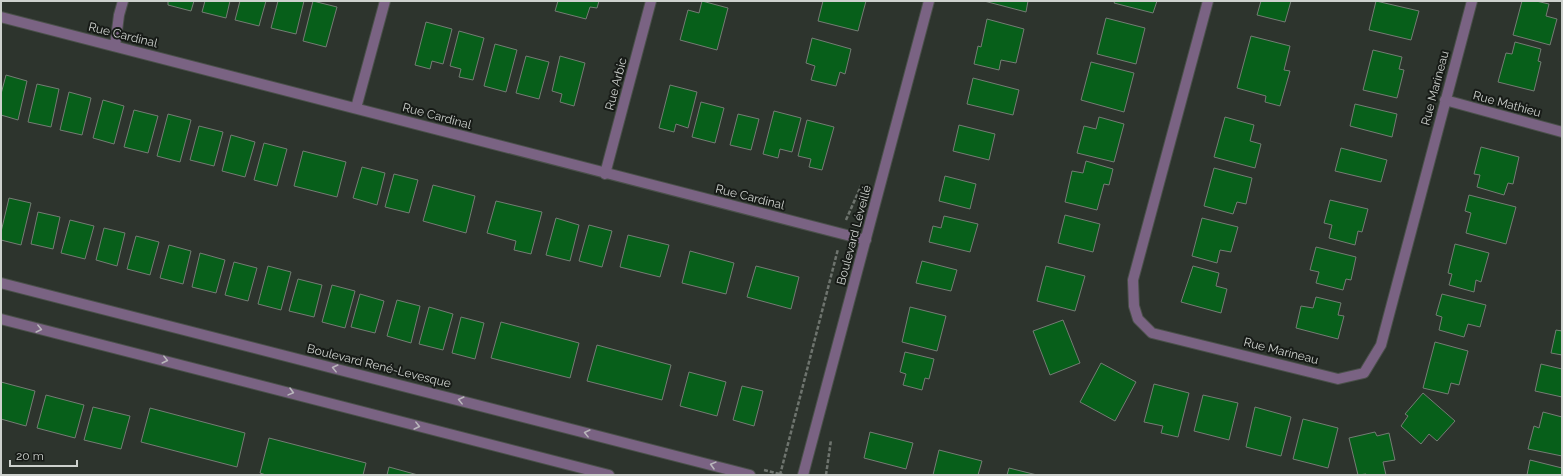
<svg xmlns="http://www.w3.org/2000/svg" width="1563" height="476" viewBox="0 0 1563 476" font-family="Raleway,sans-serif">
  <style>
    .building { fill: #075f1a; stroke: #747c74 }
    .lines { fill: none; stroke-linecap: round; stroke-linejoin: round }
    .minor-casing { stroke: #4a504a; stroke-width: 12 }
    .path { stroke: #6e746e; stroke-width: 2.5; stroke-dasharray: 4 2; stroke-linecap: butt }
    .minor { stroke: #7a6383; stroke-width: 10 }
    .oneway { stroke: #b9b6bb }
    .labels { text-anchor: middle; stroke-width: 4; stroke-linejoin: round; paint-order: stroke }
    .street-label { font-size: 12px; fill: #ced2ce; stroke: #171b17 }
  </style>
  <rect width="100%" height="100%" fill="#2d342d"/>
  <path class="building" d="M168,1H194L191,11L168,5Z
    M205,1H230L226,18L202,12Z
    M240,1H266L259,26L235,20Z
    M278,1H304L296,34L271,28Z
    M313,1L337,7L326,47L303,41Z
    M558,1H599L597,8L590,7L586,19L555,11Z
    M702,1L728,8L717,50L680,40L688,10L699,13Z
    M823,1H866L858,31L818,21Z
    M984,1H1028L1026,12Z
    M1115,1H1157L1153,13L1114,3Z
    M1261,1H1291L1285,22L1257,15Z
    M1376,1L1419,11L1411,40L1369,30Z
    M1522,1H1536L1549,4L1546,16L1557,19L1550,45L1513,35Z
    M1106,18L1145,28L1136,64L1097,54Z
    M987,19L1024,29L1016,63L1001,60L999,70L974,64L978,46L981,47Z
    M426,22L452,29L443,64L432,61L430,69L415,65Z
    M459,31L484,38L473,80L459,77L461,69L450,66Z
    M1251,36L1290,46L1284,70L1290,71L1280,106L1265,102L1266,96L1237,88Z
    M812,38L851,49L845,74L840,72L836,86L811,80L815,66L806,63Z
    M1515,42L1541,49L1538,61L1541,62L1534,91L1498,82L1506,53L1512,54Z
    M495,44L517,50L506,92L484,86Z
    M1373,50L1402,57L1399,69L1404,70L1397,98L1363,90Z
    M526,56L549,62L539,99L516,93Z
    M560,56L585,63L574,106L560,102L562,94L552,91Z
    M1091,62L1134,73L1124,112L1081,100Z
    M6,75L27,81L18,120L1,115V94Z
    M973,78L1019,90L1013,115L967,104Z
    M37,84L59,89L51,127L28,122Z
    M670,85L697,92L688,128L676,124L674,132L659,128Z
    M69,92L91,98L82,135L60,130Z
    M103,100L124,106L114,144L93,138Z
    M701,102L724,108L715,143L692,137Z
    M1355,104L1397,114L1392,137L1350,126Z
    M134,110L158,116L148,153L124,147Z
    M774,111L801,118L792,152L780,149L778,158L763,154Z
    M168,114L191,120L180,162L157,156Z
    M738,114L759,119L751,150L730,145Z
    M1099,117L1124,124L1114,162L1077,153L1084,126L1096,129Z
    M1225,117L1254,125L1250,141L1261,144L1255,168L1214,157Z
    M807,120L834,127L822,170L809,167L811,159L798,156Z
    M959,125L995,134L989,160L953,151Z
    M199,126L223,132L214,166L190,160Z
    M231,135L255,142L245,177L222,171Z
    M264,143L287,149L277,186L254,180Z
    M1481,147L1519,157L1513,184L1508,183L1504,195L1477,187L1480,175L1474,174Z
    M1341,148L1387,160L1381,182L1335,171Z
    M303,151L346,162L337,197L294,186Z
    M1086,161L1113,169L1109,185L1104,184L1097,210L1065,202L1072,171L1083,173Z
    M362,167L385,173L377,205L353,198Z
    M1214,168L1252,178L1246,204L1237,202L1233,214L1204,206Z
    M394,174L418,180L409,213L385,207Z
    M945,176L976,184L970,209L939,201Z
    M433,185L475,196L466,233L423,221Z
    M1469,195L1516,207L1506,244L1466,233L1471,213L1465,211Z
    M9,198L31,203L21,245L1,240V232Z
    M1330,200L1368,209L1362,232L1358,231L1355,245L1329,238L1332,225L1324,223Z
    M496,201L542,212L531,254L514,250L516,241L487,233Z
    M38,212L60,217L53,249L31,244Z
    M1065,215L1100,224L1093,252L1058,243Z
    M944,216L978,224L970,252L929,242L933,226L941,228Z
    M556,218L579,225L570,261L546,255Z
    M1202,218L1238,227L1231,252L1220,250L1217,263L1192,256Z
    M70,220L94,226L85,259L61,253Z
    M589,225L612,231L602,267L579,261Z
    M104,228L125,233L117,266L96,260Z
    M628,235L669,245L660,277L620,267Z
    M136,236L159,242L150,275L127,269Z
    M1455,244L1489,253L1481,282L1476,280L1474,292L1449,285L1452,274L1448,273Z
    M169,245L191,251L183,284L160,278Z
    M1316,247L1356,257L1351,280L1346,279L1343,290L1316,283L1319,272L1310,270Z
    M690,251L734,263L726,294L682,283Z
    M200,253L225,260L216,293L192,287Z
    M922,261L957,270L951,291L916,283Z
    M234,262L257,268L248,301L225,295Z
    M268,266L291,272L281,310L258,304Z
    M756,266L799,277L791,309L747,297Z
    M1046,266L1085,276L1075,311L1037,301Z
    M1193,266L1219,273L1216,286L1227,289L1221,313L1181,302Z
    M298,279L322,285L314,317L289,311Z
    M332,285L355,291L345,328L322,322Z
    M360,294L384,301L375,333L351,327Z
    M1442,294L1486,305L1480,327L1468,324L1464,337L1439,330L1442,317L1436,315Z
    M1316,297L1341,303L1338,315L1344,316L1338,339L1296,328L1301,306L1313,308Z
    M397,300L420,306L411,343L387,336Z
    M429,307L453,314L443,350L419,344Z
    M910,307L946,316L937,351L902,342Z
    M461,317L484,323L475,359L452,353Z
    M1063,320L1080,363L1050,375L1033,331Z
    M501,322L579,343L570,378L491,358Z
    M1556,330L1562,331V355L1551,353Z
    M1435,342L1468,351L1459,385L1451,383L1448,394L1423,388Z
    M597,345L671,365L662,400L587,381Z
    M905,352L934,359L929,379L925,378L922,390L903,385L906,374L900,372Z
    M1101,363L1136,382L1115,421L1080,402Z
    M1541,364L1562,369V397L1535,391Z
    M689,372L726,382L717,416L680,406Z
    M1,382L35,391L26,426L1,419Z
    M1154,384L1189,393L1178,437L1161,433L1163,426L1144,422Z
    M742,386L763,391L754,426L733,420Z
    M1423,393L1455,421L1437,441L1429,434L1421,444L1401,426L1408,416L1405,414Z
    M46,395L84,405L75,438L37,428Z
    M1203,395L1238,403L1229,440L1194,431Z
    M93,407L130,416L121,449L84,440Z
    M1255,407L1291,417L1281,456L1246,447Z
    M150,408L245,433L237,467L141,442Z
    M1543,412L1562,417V456L1528,449L1534,426L1539,428Z
    M1303,419L1338,428L1328,468L1293,459Z
    M870,432L913,443L906,469L864,458Z
    M1375,432L1377,436L1389,433L1395,460L1383,462L1386,475H1367L1366,474L1358,475L1349,438Z
    M269,438L366,463L363,475H266L260,473Z
    M939,450L982,461L978,475H933Z
    M1530,460L1562,468V475H1527Z
    M389,467L418,475H387Z
    M1009,468L1037,475H1007Z"/>
  <g class="lines">
    <defs>
      <path id="minor" d="M1208,1L1133,280L1134,306L1138,319L1152,333L1338,379L1364,373L1381,345L1472,1
        M1,17L866,240
        M115,46L119,15L123,1
        M1445,100L1562,132
        M356,108L385,1
        M605,174L651,1
        M1,283L750,475
        M1,319L609,475
        M803,475L929,1"/>
    </defs>
    <use href="#minor" class="minor-casing"/>
    <path class="path" d="M846,220L861,186
      M764,470L783,475
      M780,475L838,249
      M826,475L831,440"/>
    <use href="#minor" class="minor"/>
  </g>
  <defs><path id="oneway-chevron" d="M-2-3.5L2.5 0L-2 3.5" fill="none" stroke-width="1.6" stroke-linecap="round" stroke-linejoin="round"/></defs>
  <g class="oneway">
    <use href="#oneway-chevron" transform="translate(39 329) rotate(14)"/>
    <use href="#oneway-chevron" transform="translate(165 360) rotate(14)"/>
    <use href="#oneway-chevron" transform="translate(335 368) rotate(-166)"/>
    <use href="#oneway-chevron" transform="translate(291 392) rotate(15)"/>
    <use href="#oneway-chevron" transform="translate(461 400) rotate(-166)"/>
    <use href="#oneway-chevron" transform="translate(417 426) rotate(14)"/>
    <use href="#oneway-chevron" transform="translate(587 433) rotate(-166)"/>
    <use href="#oneway-chevron" transform="translate(713 465) rotate(-165)"/>
  </g>
  <g class="labels">
    <g class="street-label">
      <text transform="translate(123 35) rotate(14)" y="4">Rue Cardinal</text>
      <text transform="translate(616 84) rotate(-75)" y="4">Rue Arbic</text>
      <text transform="translate(1435 88) rotate(-75)" y="4">Rue Marineau</text>
      <text transform="translate(1507 104) rotate(15)" y="4">Rue Mathieu</text>
      <text transform="translate(437 116) rotate(15)" y="4">Rue Cardinal</text>
      <text transform="translate(750 197) rotate(14)" y="4">Rue Cardinal</text>
      <text transform="translate(854 235) rotate(-75)" y="4">Boulevard Léveillé</text>
      <text transform="translate(1281 351) rotate(14)" y="4">Rue Marineau</text>
      <text transform="translate(379 366) rotate(14)" y="4">Boulevard René-Levesque</text>
    </g>
  </g>
  <rect width="1563" height="476" fill="none" stroke="#ced2ce" stroke-width="4"/>
  <path d="M10 460v6h67v-6" fill="none" stroke="#ced2ce" stroke-width="2"/>
  <text x="16" y="460" font-size="12" fill="#ced2ce" stroke="#171b17" stroke-width="3" paint-order="stroke">20 m</text>
</svg>
